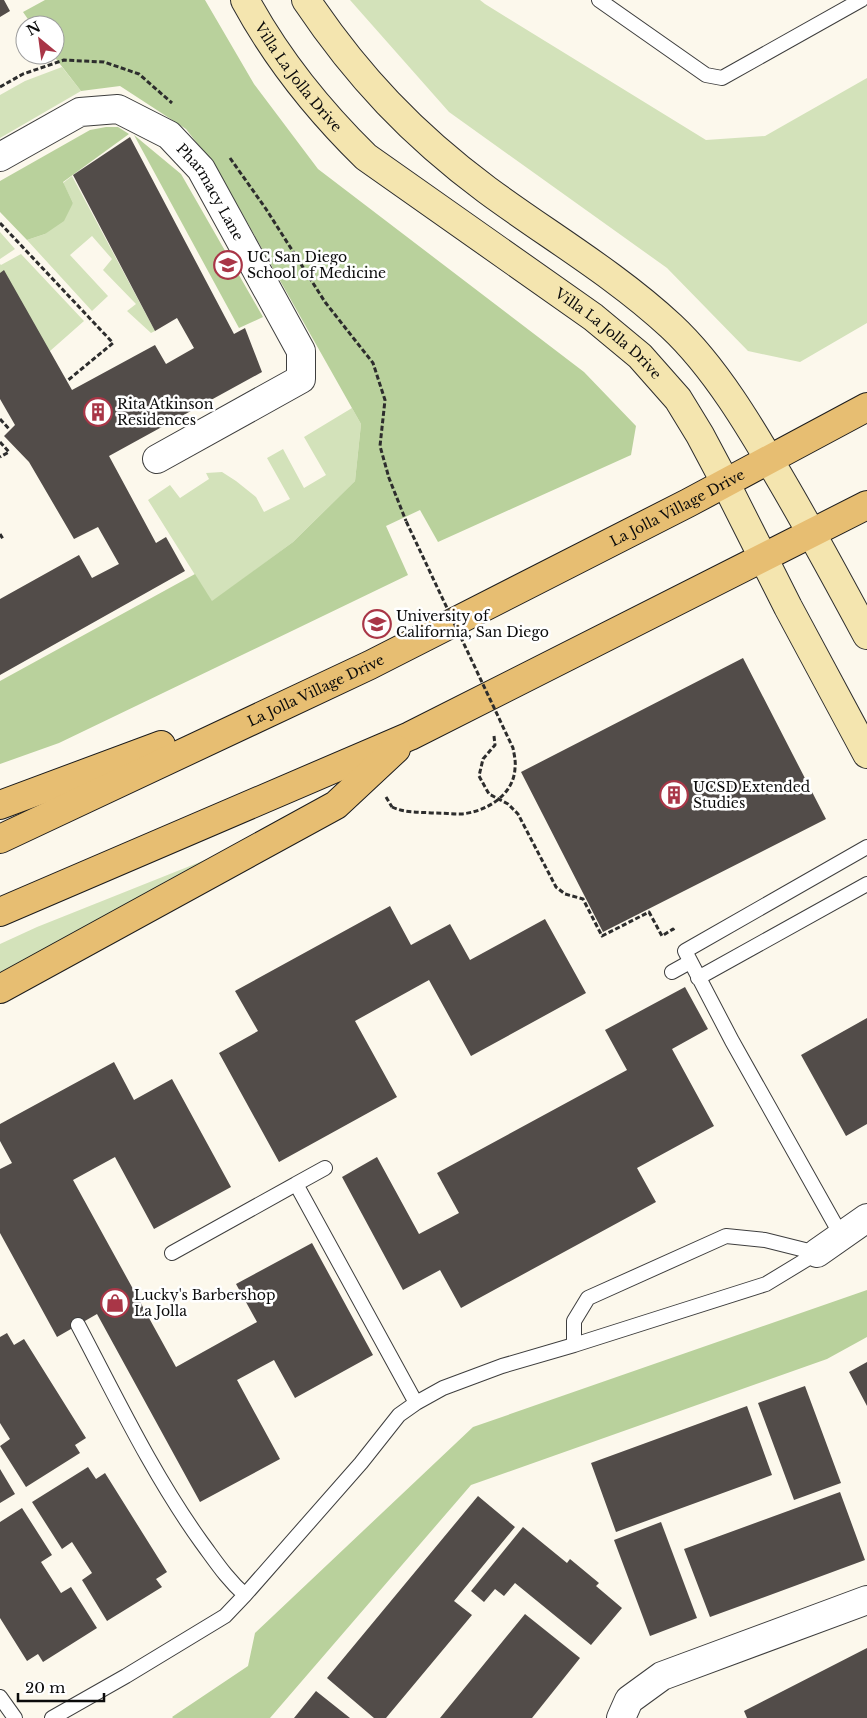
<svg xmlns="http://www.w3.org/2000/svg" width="867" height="1718" viewBox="0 0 867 1718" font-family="'Libre Baskerville',serif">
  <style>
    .green { fill: #d3e2ba }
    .forest { fill: #b9d19c }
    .building { fill: #524c49 }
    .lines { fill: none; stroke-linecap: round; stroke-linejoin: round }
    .service-casing { stroke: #3e3e3e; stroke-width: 16 }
    .minor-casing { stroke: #3e3e3e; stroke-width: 30 }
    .secondary-casing { stroke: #2d2d2d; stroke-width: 30 }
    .primary-casing { stroke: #1c1c1c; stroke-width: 30 }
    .path { stroke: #2d2d2d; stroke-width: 3; stroke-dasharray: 5 2.5; stroke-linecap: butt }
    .service { stroke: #fff; stroke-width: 14 }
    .minor { stroke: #fff; stroke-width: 28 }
    .secondary { stroke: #f4e5af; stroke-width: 28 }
    .primary { stroke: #e7be72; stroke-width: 28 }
    .path-bridge { stroke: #2d2d2d; stroke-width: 3; stroke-dasharray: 5 2.5; stroke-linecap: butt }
    .labels { text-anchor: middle; stroke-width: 5; stroke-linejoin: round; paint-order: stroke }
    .street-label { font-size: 14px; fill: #0b0b0b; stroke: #fff }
    .poi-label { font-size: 14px; fill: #0b0b0b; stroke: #fff; text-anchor: start }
  </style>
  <rect width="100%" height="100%" fill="#fcf8ec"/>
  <path class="green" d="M350,0H480L485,4L706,140L765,136L867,78V323L800,362L748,351L667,268L449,112Z
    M62,67L81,91L0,138V95L25,81Z
    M72,176L155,331L151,333L127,311L136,304L103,270L112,259L92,236L70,255L108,296L92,311L27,240L45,234L73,203L63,183Z
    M0,232L15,249L0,259Z
    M21,254L84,321L50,351L0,336V264L1,265Z
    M352,408L361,424L355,481L293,542L212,602L148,500L170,485L180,498L209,479L206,473L222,472L236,481L256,497L264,512L290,499L267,458L283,449L304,488L326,475L304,437Z
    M210,858L110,916L0,975V944L37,927Z"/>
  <path class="forest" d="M45,0H205L254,84L318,169L584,372L636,426L631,455L438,542L420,510L386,526L408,575L59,743L0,764V681L195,574L212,601L293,542L355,481L361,424L217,169L186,129L120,86L81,91L53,55H55V25H32L23,12Z
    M106,127H118L129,134L63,182L73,203L64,221L45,234L27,240L0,212V181L90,130Z
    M134,135L181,174L263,317L239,328Z
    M867,1290V1337L827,1359L471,1485L270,1718H173L172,1717L248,1666L255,1633L473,1427Z"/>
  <path class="building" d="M0,0H4L10,11L0,17Z
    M130,137L234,334L245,328L262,372L109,456L156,543L166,537L185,571L0,675V599L79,555L92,578L119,564L98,527L74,539L29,462L4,436L15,425L0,399V273L4,270L72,390L155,345L166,364L194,348L177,318L155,331L73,175Z
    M743,658L826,819L603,932L521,772Z
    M390,906L411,945L450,924L470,960L545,919L586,993L471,1056L429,980L355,1021L397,1097L279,1162L219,1053L258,1031L235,991Z
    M685,987L708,1029L672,1049L714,1126L637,1168L656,1202L461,1308L440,1270L403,1290L342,1177L377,1157L419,1234L459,1213L437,1173L627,1070L605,1030Z
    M867,1018V1124L846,1136L801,1055Z
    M114,1062L134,1100L172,1079L231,1187L154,1229L115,1157L73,1180L176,1367L257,1322L236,1284L312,1243L373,1355L295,1398L274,1360L237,1380L280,1459L200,1502L97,1314L57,1337L0,1233V1169L12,1163L0,1141V1124Z
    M7,1333L14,1345L24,1339L86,1438L75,1445L80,1453L26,1487L0,1446L10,1439L0,1423V1337Z
    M867,1362V1406L849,1372Z
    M805,1386L841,1483L794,1500L758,1403Z
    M747,1406L772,1475L616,1532L591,1463Z
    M88,1467L96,1479L105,1473L167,1572L156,1579L162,1587L107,1621L82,1580L92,1573L72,1542L62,1549L32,1502Z
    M0,1469L15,1494L0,1503Z
    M840,1492L865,1560L710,1617L684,1549Z
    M478,1496L515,1527L454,1601L472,1615L386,1718H374L327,1678Z
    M22,1508L52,1555L41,1562L61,1593L71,1587L97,1628L43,1662L38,1654L27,1661L0,1618V1522Z
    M661,1522L697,1618L650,1636L614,1540Z
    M523,1527L567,1563L570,1559L599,1583L596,1586L622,1608L591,1645L515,1583L504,1596L495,1589L484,1602L471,1591Z
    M525,1614L580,1658L532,1718H440Z
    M867,1648V1718H747L744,1711Z
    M316,1691L350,1718H294Z"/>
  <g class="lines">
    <defs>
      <path id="service" d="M599,0L706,75L722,78L861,0
        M672,972L690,962
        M698,978L867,884
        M296,1184L325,1168
        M841,1235L732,1041L685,951L867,847
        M172,1253L296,1184L416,1403
        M78,1325C117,1399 153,1475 202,1543C216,1562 227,1579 245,1595
        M574,1345V1321L588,1298L726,1236L765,1240L817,1253
        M0,1697L15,1718
        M52,1718L126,1676L225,1616L245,1595L361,1463L399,1415L416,1403L443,1388L502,1366L574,1345L766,1284L817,1253"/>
      <g id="minor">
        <path id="s1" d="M0,157L80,112L118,109L169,135L201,169L301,351V379L157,459"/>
        <path d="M817,1253L867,1218"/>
        <path d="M621,1718L629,1700L662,1676L867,1600"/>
      </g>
      <g id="secondary">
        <path id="s2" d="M245,0C277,59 318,110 366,157L593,317L640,356L678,399L700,435L725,482L788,607L867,754"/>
        <path d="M306,0C357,76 413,135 487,190C548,235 615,274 671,326C715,367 751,428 781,480C811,531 839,583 867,635"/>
      </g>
      <g id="primary">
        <path d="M0,805L161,745"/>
        <path id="s3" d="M0,839L370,665L688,503L867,407"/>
        <path d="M0,912L410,736L867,505"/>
        <path d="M0,989L336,805L396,749"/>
      </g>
    </defs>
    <use href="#service" class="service-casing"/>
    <use href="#minor" class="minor-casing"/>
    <use href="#secondary" class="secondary-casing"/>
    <use href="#primary" class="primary-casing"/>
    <path class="path" d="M0,87L23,74L64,60L104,62L139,74L172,103
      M230,158L266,209L325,302L373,363L385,400L380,446L389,478L406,521
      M0,223L113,343L67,381
      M0,419L10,430
      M0,442L9,452L0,457
      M0,534L3,539
      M494,736L495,745L483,759L479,776L489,794L508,804L518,814L556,887L565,894L583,899L602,936L649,912L662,936L673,929L675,932
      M386,797L392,807"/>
    <use href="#service" class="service"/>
    <use href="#minor" class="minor"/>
    <use href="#secondary" class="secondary"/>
    <use href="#primary" class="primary"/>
    <path class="path-bridge" d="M392,807C405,813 419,812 434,813C443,813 452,814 461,814C486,812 514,795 515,768C516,761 514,754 513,748L406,521"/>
  </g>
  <defs>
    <symbol id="university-ring" viewBox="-11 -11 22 22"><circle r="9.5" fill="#fff" stroke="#a93647" stroke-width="1.5"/><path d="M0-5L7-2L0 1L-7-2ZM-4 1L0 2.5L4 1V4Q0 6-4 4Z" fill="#a93647"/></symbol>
    <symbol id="building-ring" viewBox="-11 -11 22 22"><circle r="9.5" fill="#fff" stroke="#a93647" stroke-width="1.5"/><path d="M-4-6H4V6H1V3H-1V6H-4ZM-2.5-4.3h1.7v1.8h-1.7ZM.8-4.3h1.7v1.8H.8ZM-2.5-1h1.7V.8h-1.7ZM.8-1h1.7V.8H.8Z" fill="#a93647"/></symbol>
    <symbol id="shop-ring" viewBox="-11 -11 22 22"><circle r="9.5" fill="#fff" stroke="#a93647" stroke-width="1.5"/><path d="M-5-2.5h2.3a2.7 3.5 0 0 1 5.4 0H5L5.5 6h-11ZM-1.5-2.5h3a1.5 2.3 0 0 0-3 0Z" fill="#a93647"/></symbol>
  </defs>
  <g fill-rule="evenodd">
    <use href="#university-ring" x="212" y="249" width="32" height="32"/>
    <use href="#building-ring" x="82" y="396" width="32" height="32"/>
    <use href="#university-ring" x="361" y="608" width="32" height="32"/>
    <use href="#building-ring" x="658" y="779" width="32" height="32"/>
    <use href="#shop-ring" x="99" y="1287" width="32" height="32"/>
  </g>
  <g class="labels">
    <g class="street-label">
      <text dy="5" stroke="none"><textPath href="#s2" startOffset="94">Villa La Jolla Drive</textPath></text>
      <text dy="5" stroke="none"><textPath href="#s1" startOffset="258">Pharmacy Lane</textPath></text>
      <text dy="5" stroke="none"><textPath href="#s2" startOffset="499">Villa La Jolla Drive</textPath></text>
      <text dy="5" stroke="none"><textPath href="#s3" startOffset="754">La Jolla Village Drive</textPath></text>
      <text dy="5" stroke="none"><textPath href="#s3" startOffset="349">La Jolla Village Drive</textPath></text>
    </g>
    <g class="poi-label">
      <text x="247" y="262">UC San Diego<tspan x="247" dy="16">School of Medicine</tspan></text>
      <text x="117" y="409">Rita Atkinson<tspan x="117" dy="16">Residences</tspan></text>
      <text x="396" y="621">University of<tspan x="396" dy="16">California, San Diego</tspan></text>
      <text x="693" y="792">UCSD Extended<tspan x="693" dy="16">Studies</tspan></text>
      <text x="134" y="1300">Lucky's Barbershop<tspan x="134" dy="16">La Jolla</tspan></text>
    </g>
  </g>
  <g transform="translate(40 40) rotate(331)"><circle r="24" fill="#ffffff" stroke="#9d9d9d"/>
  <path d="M0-4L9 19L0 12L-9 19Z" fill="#a93647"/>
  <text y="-8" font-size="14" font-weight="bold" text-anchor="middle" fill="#0b0b0b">N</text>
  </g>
  <path d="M18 1693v8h86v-8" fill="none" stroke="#0b0b0b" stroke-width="2.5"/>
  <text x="25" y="1693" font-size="15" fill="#0b0b0b" stroke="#ffffff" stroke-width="4" paint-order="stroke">20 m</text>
</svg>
